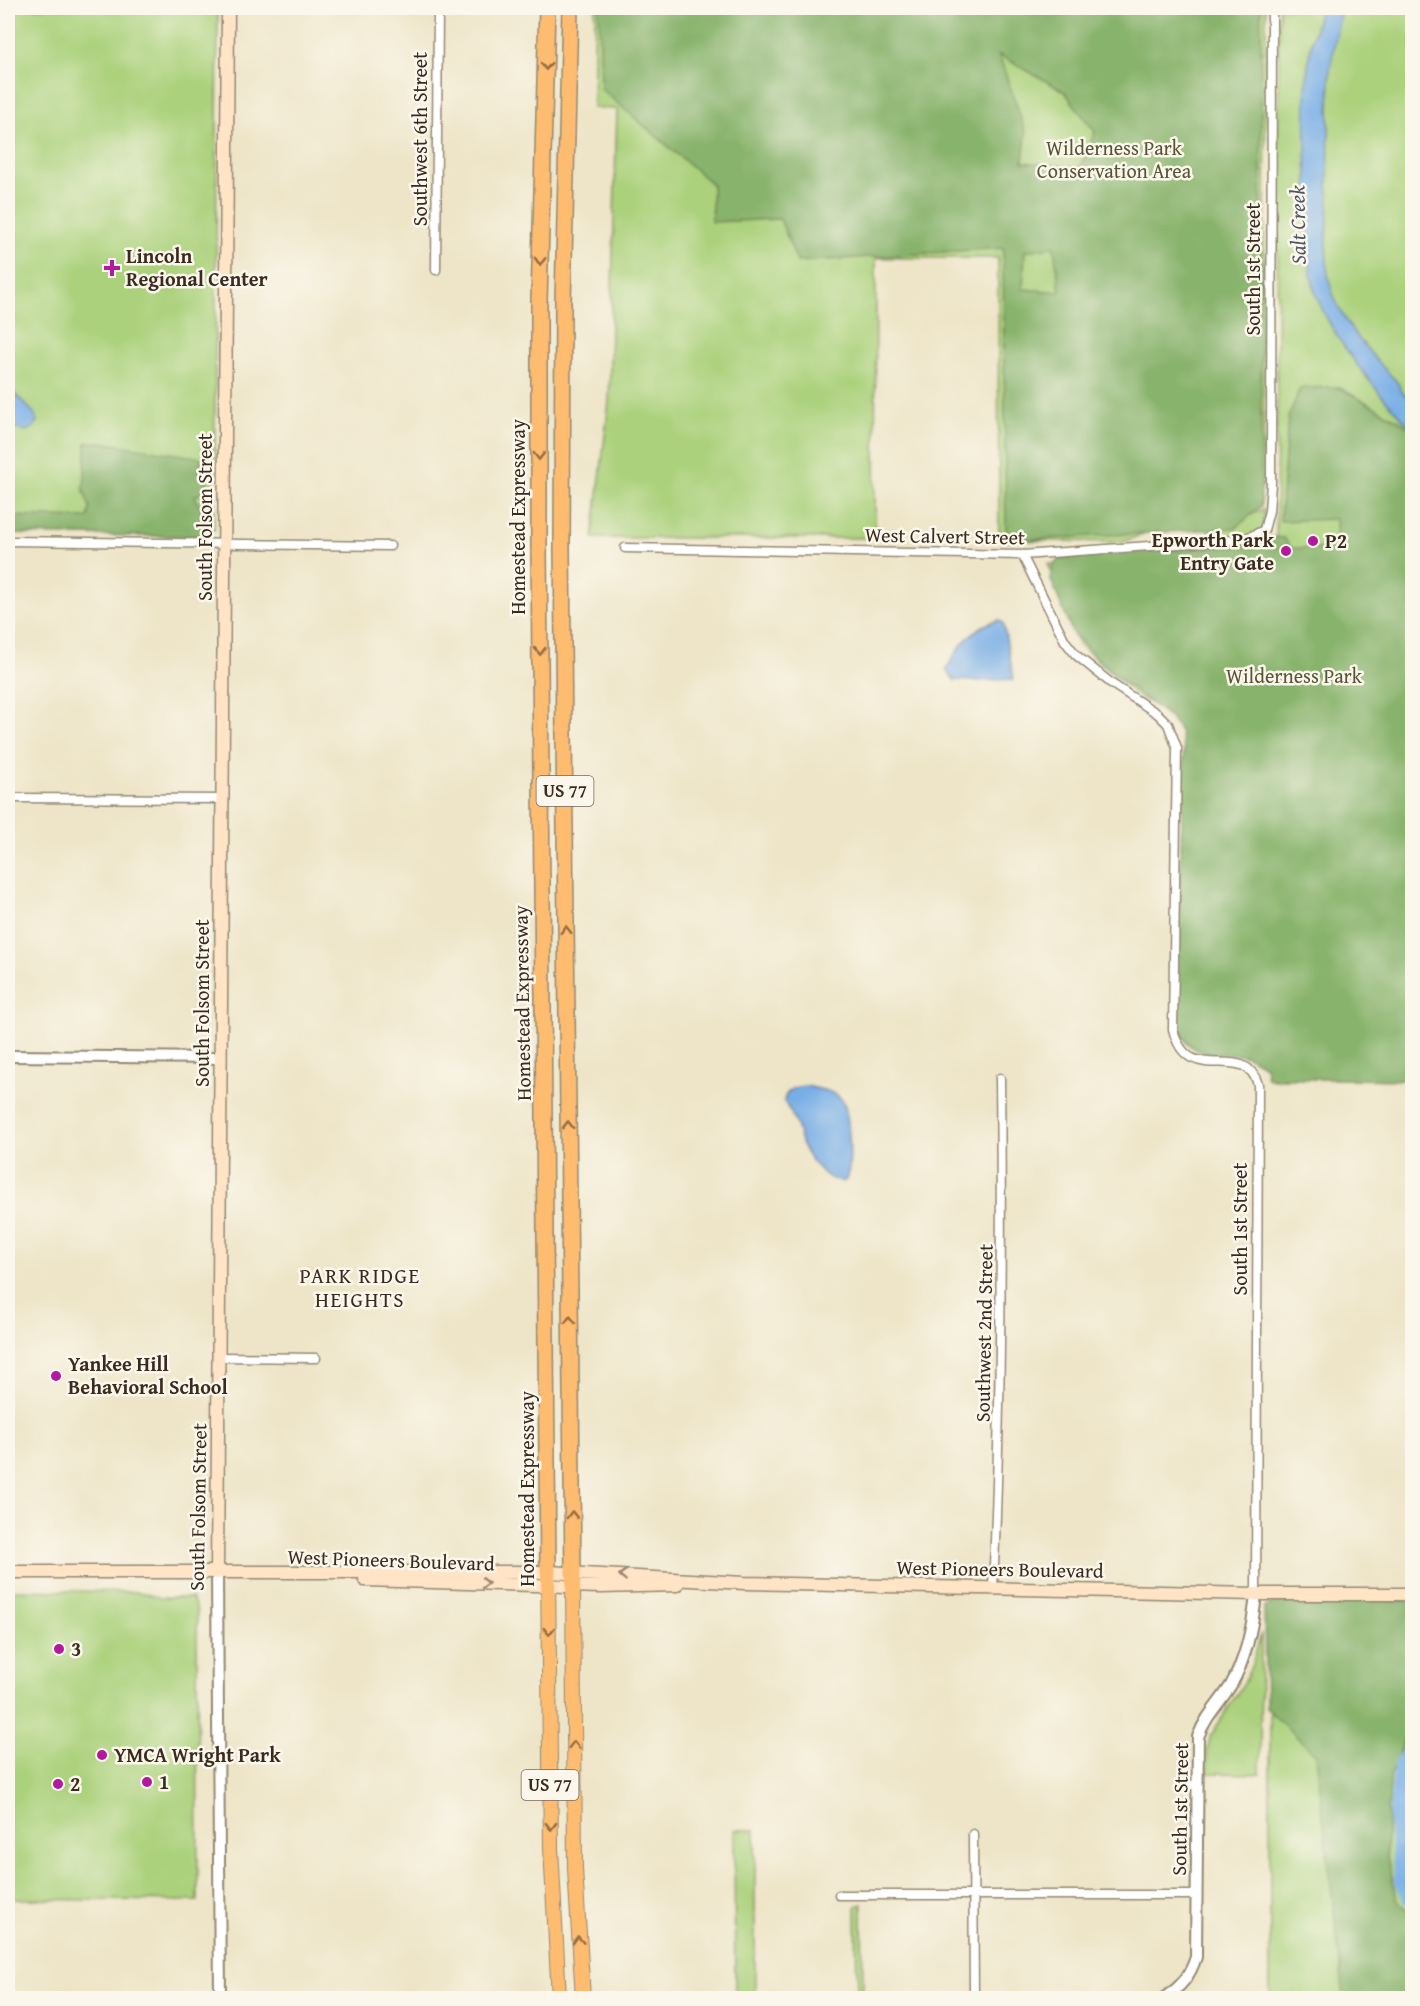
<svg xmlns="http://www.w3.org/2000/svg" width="1420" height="2006" viewBox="0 0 1420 2006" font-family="'Gentium Book Plus',serif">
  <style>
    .green { fill: #abd17c; stroke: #737e4d; stroke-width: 1.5 }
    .forest { fill: #88b36c; stroke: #626e45; stroke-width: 1.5; fill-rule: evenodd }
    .water { fill: #78aee6; stroke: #5a6c82; stroke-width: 1.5 }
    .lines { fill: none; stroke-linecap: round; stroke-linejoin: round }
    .river { stroke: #78aee6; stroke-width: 15 }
    .minor-casing { stroke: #948873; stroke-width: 11 }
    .tertiary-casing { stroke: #948873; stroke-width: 14 }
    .secondary-casing { stroke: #948873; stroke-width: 15 }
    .trunk-casing { stroke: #948873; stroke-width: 16 }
    .motorway-casing { stroke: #948873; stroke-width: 18 }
    .minor { stroke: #fff; stroke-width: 8 }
    .tertiary { stroke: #fff; stroke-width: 10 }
    .secondary { stroke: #ffe4c6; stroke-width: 12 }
    .trunk { stroke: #febc70; stroke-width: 14 }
    .motorway { stroke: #febc70; stroke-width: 15 }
    .oneway { stroke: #936c43 }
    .oneway2 { stroke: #9d8772 }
    .poi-dot { fill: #b5179e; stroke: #fbf7ec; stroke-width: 2 }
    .labels { text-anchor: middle; stroke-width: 5; stroke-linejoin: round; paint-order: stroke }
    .shield { fill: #fbf7ec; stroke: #75685c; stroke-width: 1.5 }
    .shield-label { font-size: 18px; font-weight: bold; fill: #3b2a1e }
    .street-label { font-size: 20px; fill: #3b2a1e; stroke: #fbf7ec }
    .park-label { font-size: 20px; fill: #575436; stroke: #fbf7ec }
    .poi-label { font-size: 20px; font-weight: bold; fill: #3b2a1e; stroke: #fbf7ec; text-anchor: start }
    .water-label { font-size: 21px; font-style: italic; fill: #505864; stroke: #fbf7ec }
    .neighbourhood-label { font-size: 21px; letter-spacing: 1.5px; fill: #3b2a1e; stroke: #fbf7ec }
  </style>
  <rect width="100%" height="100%" fill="#fbf7ec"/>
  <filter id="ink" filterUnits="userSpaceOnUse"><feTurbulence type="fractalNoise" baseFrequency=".0167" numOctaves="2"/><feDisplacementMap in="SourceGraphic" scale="12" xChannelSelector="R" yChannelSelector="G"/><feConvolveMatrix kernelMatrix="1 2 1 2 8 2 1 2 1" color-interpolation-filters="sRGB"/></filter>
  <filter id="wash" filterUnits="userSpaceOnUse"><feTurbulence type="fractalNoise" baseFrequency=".008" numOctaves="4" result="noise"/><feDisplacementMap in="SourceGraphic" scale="24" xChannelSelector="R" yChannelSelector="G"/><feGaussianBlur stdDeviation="1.35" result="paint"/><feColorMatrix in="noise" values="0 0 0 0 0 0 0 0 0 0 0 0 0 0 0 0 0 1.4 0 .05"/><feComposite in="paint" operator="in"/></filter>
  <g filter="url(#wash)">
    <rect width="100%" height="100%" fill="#eee5c8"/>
    <path class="green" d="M8,8H218L214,530L8,528Z
      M595,8H1266L1264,486L1123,542L999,540L998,258H876L875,538H593L609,401L617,109L593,108Z
      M1279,8H1412V1078L1272,1079L1271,1053L1201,1051C1185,1046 1180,1036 1179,1019L1184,722L1137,696L1078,643L1048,564L1130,567L1264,509L1263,555H1276Z
      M8,1590L139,1592L160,1598H192L197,1611L198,1901L8,1899Z
      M1270,1605L1412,1606V1998H1270Z
      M1261,1633L1260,1774L1207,1773V1752L1210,1737L1245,1681L1253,1662Z
      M734,1830H755V1998H735Z
      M862,1904L863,1997L857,1998L856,1906Z"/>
    <path class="forest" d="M599,8H1261V506L1236,528L1006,541L1003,248L797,262L780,219L712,222V184L601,89ZM999,55L1064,91L1095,132L1080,168L1023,162L1026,132ZM1054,247L1060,292L1023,289L1025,251Z
      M1338,387L1402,422L1412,430V1080L1267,1078L1265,1066C1258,1062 1251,1057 1243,1055C1236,1053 1227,1054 1219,1054C1189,1054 1183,1040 1176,1014L1184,749L1180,731L1171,718L1116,676L1073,634L1050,578L1053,566L1059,559L1073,557L1260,544L1269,537L1284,538L1291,548L1337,549L1336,519L1280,521L1288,418L1300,388Z
      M99,442L202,458L199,473L208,481L202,493L195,496L198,504L203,508V537L8,534V516L88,518L90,508L83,488L85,478L86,443Z
      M1289,1599L1412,1601V1725L1405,1738L1390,1777L1386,1853L1397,1899L1412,1915V1998H1344L1316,1755L1266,1708L1264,1607Z"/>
    <path class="water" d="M1320,8H1341L1330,69L1328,183C1331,210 1325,238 1327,266C1331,314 1367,350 1398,383L1401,391L1412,402V428C1380,397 1326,331 1314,288C1307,263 1309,236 1308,211C1307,163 1303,113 1308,65C1310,46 1316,27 1320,8Z
      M8,387L34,413L37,421C30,436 17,431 8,421Z
      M999,620L1003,623L1014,679L975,681L954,680L946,670C959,646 972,626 999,620Z
      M806,1086C817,1089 833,1090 841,1099C850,1109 853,1171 845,1181C830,1185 810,1161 804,1149C799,1139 798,1127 793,1117C791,1112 787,1107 784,1101C786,1089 795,1087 806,1086Z"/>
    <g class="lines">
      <path class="river" d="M1412,1749L1401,1764L1396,1823L1402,1882L1412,1899"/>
    </g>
  </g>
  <g filter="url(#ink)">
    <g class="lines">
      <defs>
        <path id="minor" d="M436,270L438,8
          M8,541L390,546
          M625,548L1022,555L1234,540L1249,537L1264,530L1269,511L1271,484L1272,8
          M1022,555L1065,641L1076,655L1112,684L1158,714L1168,724L1177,748L1173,1029C1188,1091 1243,1038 1258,1084L1256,1594
          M8,798L222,799
          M219,1357L316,1358
          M993,1588C1001,1418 1002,1248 1000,1078
          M1180,1785H1196
          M973,1834L974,1998
          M839,1895H1197"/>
        <path id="tertiary" d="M8,1056L221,1058
          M217,1573L220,1998
          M1164,1998C1181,1987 1190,1976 1196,1957L1198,1737C1206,1715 1220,1703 1231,1685C1247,1657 1253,1625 1256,1594"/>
        <path id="secondary" d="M8,1572H548L744,1583L1256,1594H1412
          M217,1573L228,8
          M365,1580L601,1587L677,1585"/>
        <path id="trunk" d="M548,1572L551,1848L559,1998
          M573,1574L575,1869L583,1998"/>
        <path id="motorway" d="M547,8L539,301V548L548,1572
          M570,8L563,302L562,549L573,1574"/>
      </defs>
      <use href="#minor" class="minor-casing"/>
      <use href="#tertiary" class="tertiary-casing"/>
      <use href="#secondary" class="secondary-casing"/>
      <use href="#trunk" class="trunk-casing"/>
      <use href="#motorway" class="motorway-casing"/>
      <use href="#minor" class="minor"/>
      <use href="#tertiary" class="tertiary"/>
      <use href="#secondary" class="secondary"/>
      <use href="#trunk" class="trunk"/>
      <use href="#motorway" class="motorway"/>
    </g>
    <defs><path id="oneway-chevron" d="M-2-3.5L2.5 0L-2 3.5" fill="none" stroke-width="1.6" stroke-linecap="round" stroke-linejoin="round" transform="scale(1.5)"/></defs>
    <g class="oneway">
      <use href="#oneway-chevron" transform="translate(546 66) rotate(91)"/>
      <use href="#oneway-chevron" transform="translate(540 261) rotate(92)"/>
      <use href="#oneway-chevron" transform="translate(539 456) rotate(90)"/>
      <use href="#oneway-chevron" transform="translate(540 651) rotate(89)"/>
      <use href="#oneway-chevron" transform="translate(566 930) rotate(-91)"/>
      <use href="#oneway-chevron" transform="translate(568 1125) rotate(-91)"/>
      <use href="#oneway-chevron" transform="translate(570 1320) rotate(-91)"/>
      <use href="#oneway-chevron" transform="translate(572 1515) rotate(-91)"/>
      <use href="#oneway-chevron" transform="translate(549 1631) rotate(89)"/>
      <use href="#oneway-chevron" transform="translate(574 1745) rotate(-90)"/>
      <use href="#oneway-chevron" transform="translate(551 1826) rotate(89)"/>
      <use href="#oneway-chevron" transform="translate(578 1940) rotate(-93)"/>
    </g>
    <g class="oneway2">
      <use href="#oneway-chevron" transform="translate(623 1575) rotate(-177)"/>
      <use href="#oneway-chevron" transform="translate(485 1583) rotate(1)"/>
    </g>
  </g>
  <g class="poi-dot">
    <path d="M109 259h6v6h6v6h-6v6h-6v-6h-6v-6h6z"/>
    <circle cx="1313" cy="541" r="6"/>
    <circle cx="1286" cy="551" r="6"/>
    <circle cx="56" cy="1376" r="6"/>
    <circle cx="59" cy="1649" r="6"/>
    <circle cx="102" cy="1755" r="6"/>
    <circle cx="147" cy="1782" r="6"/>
    <circle cx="58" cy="1784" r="6"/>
  </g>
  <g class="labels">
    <g class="shield">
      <rect x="536.5" y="776" width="57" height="30" rx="4.5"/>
      <rect x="521.5" y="1770" width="57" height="30" rx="4.5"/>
    </g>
    <g class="shield-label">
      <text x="565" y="797">US 77</text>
      <text x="550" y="1791">US 77</text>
    </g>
    <g class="street-label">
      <text transform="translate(420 139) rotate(-90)" y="7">Southwest 6th Street</text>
      <text transform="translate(1253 269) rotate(-90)" y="7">South 1st Street</text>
      <text transform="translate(205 517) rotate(-90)" y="7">South Folsom Street</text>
      <text transform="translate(518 517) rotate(-90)" y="7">Homestead Expressway</text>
      <text transform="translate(945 536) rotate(1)" y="7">West Calvert Street</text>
      <text transform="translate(202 1003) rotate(-90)" y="7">South Folsom Street</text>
      <text transform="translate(522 1003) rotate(-91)" y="7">Homestead Expressway</text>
      <text transform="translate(1240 1229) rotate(-90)" y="7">South 1st Street</text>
      <text transform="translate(984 1333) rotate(-89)" y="7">Southwest 2nd Street</text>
      <text transform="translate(527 1489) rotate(-90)" y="7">Homestead Expressway</text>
      <text transform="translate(198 1507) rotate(-89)" y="7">South Folsom Street</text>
      <text transform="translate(391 1560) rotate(2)" y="7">West Pioneers Boulevard</text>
      <text transform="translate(1000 1569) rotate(1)" y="7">West Pioneers Boulevard</text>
      <text transform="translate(1180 1809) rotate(-89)" y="7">South 1st Street</text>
    </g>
    <g class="park-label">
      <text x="1114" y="155">Wilderness Park<tspan x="1114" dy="23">Conservation Area</tspan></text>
      <text x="1294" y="683">Wilderness Park</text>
    </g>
    <g class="poi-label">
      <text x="126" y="263">Lincoln<tspan x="126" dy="23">Regional Center</tspan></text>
      <text x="1274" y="547" text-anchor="end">Epworth Park<tspan x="1274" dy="23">Entry Gate</tspan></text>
      <text x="1325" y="548">P2</text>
      <text x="68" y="1371">Yankee Hill<tspan x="68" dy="23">Behavioral School</tspan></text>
      <text x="71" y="1656">3</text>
      <text x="114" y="1762">YMCA Wright Park</text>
      <text x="159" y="1789">1</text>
      <text x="70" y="1791">2</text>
    </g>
    <g class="water-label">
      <text transform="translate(1298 225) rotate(-91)" y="7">Salt Creek</text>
    </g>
    <g class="neighbourhood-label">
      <text x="360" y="1283">PARK RIDGE<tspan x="360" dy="24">HEIGHTS</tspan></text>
    </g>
  </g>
  <rect width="1420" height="2006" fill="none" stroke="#fbf7ec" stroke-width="30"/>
</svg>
